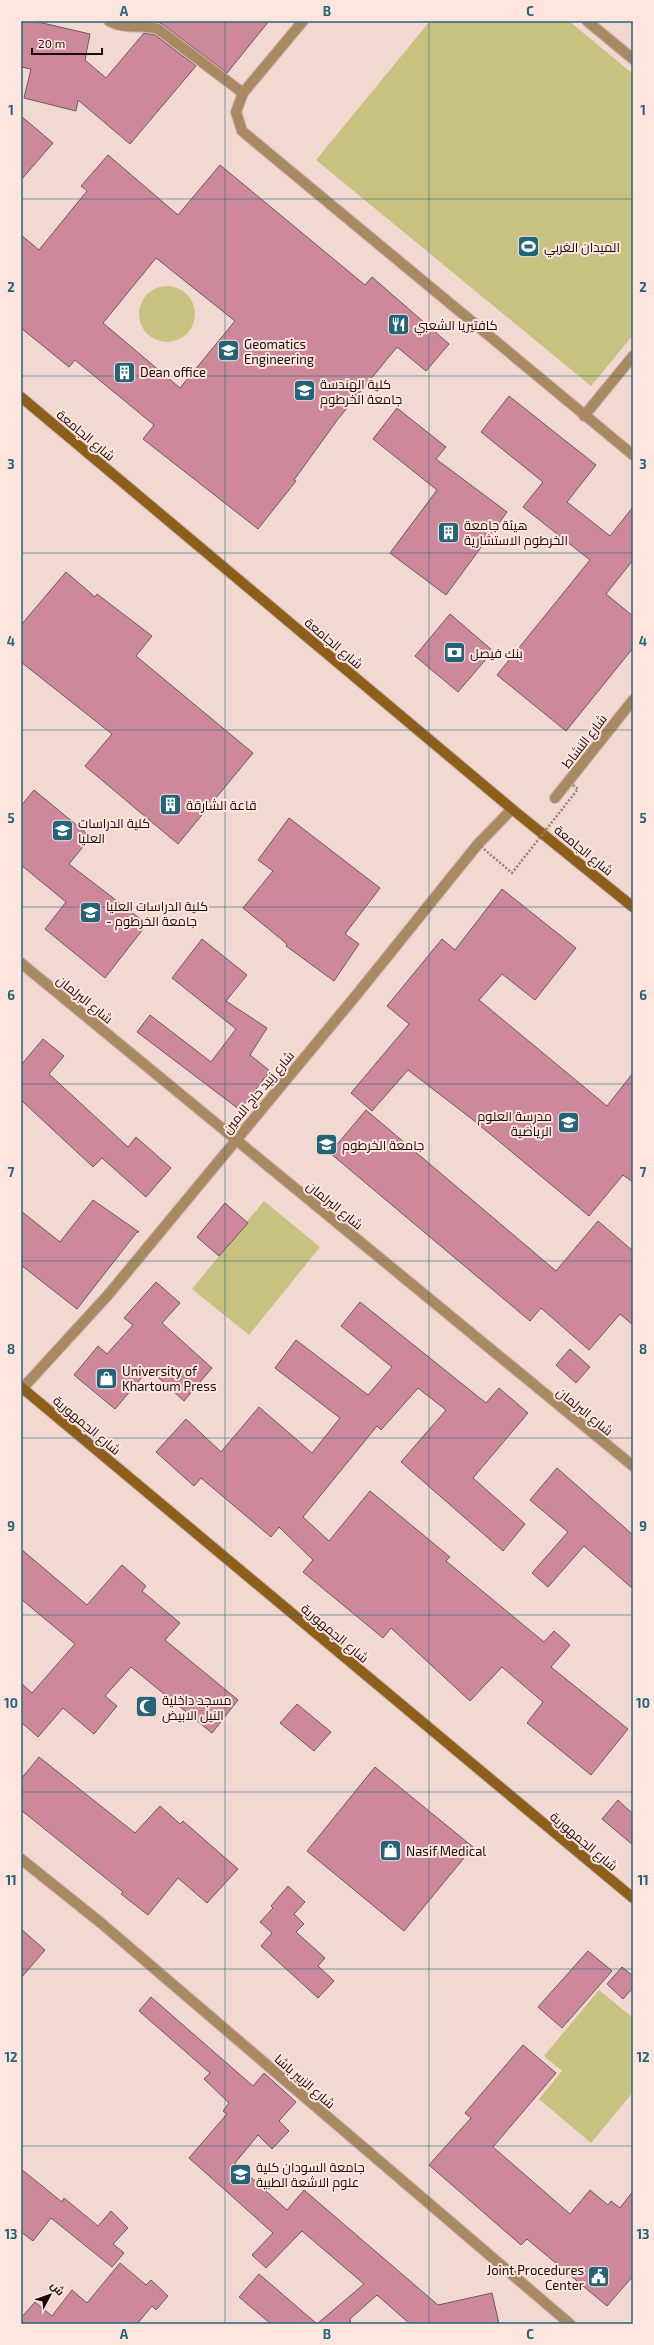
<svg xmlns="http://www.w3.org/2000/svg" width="654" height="2345" viewBox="0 0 654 2345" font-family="'Exo 2',Cairo,sans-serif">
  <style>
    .green { fill: #c7c280 }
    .building { fill: #cd889c; stroke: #6d575d; fill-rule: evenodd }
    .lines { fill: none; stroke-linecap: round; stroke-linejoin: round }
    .lane-casing { stroke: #cab3ad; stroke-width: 12 }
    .street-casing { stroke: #cab3ad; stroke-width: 12 }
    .secondary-casing { stroke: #cab3ad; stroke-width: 12 }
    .lane { stroke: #aa8962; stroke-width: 10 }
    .street { stroke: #aa8962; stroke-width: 10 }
    .secondary { stroke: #8e5e1b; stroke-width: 10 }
    .path-bridge { stroke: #93817c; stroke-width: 2.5; stroke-dasharray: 2 2; stroke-linecap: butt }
    .grid { fill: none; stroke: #236478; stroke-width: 1; stroke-opacity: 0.55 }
    .labels { text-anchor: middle; stroke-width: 4; stroke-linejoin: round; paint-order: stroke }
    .poi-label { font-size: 13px; fill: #160d0b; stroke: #ffe5de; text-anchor: start }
    .street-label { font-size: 13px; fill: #160d0b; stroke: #ffe5de }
    .neatline { fill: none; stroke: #236478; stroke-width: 1.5 }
    .grid-label { font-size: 13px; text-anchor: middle; font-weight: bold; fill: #236478 }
  </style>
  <rect width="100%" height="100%" fill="#f1d8d1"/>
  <path class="green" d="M430,21H569L633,74V335L591,386L316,160Z
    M139 314a28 28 0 1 1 56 0a28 28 0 1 1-56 0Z
    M264,1201L320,1247L249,1335L192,1289Z
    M599,1990L633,2018V2092L591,2143L539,2099L562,2071L544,2056Z"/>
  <path class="building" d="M21,21H34L90,34L85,60L106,78L144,33L155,35L196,66L130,144L78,100L76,111L24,98L31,69L21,67Z
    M154,21H269L227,73L162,24Z
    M21,116L53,143L21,180Z
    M108,155L178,215L220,165L365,285L372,277L449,344L426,371L397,347L338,419L294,480L296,481L258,529L143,439L154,425L75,360L69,367L21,328V235L39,250L87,191L81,186ZM156,258L235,321L180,388L103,323Z
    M509,396L596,465L567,502L610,536L633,507V560L606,594L633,616V648L566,731L497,675L590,560L523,507L543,482L481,432Z
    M397,408L446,447L436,459L507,512L446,595L390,553L437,490L373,439Z
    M66,572L95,597L97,594L152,636L136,656L253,753L178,844L85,766L112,734L21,662V625Z
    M450,614L493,651L458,692L415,656Z
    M34,790L91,837L69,864L147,924L105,978L45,929L66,902L21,865V806Z
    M289,818L380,888L345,934L359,944L334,981L286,946L287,944L243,908L273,871L258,860Z
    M502,889L576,948L535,1000L502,974L479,1000L607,1106L633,1073V1182L623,1175L589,1216L472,1119L408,1070L372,1111L351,1093L409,1024L387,1006L442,939L455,950Z
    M202,939L247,975L226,1001L267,1028L250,1055L270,1071L240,1110L137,1032L150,1015L211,1062L236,1029L172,978Z
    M43,1039L64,1056L49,1074L128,1147L136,1137L171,1168L146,1197L102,1158L93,1167L21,1100V1065Z
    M366,1110L556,1271L598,1221L633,1251V1325L620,1314L589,1350L541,1308L530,1321L330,1153Z
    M93,1200L139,1232H137L77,1309L21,1265V1211L60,1242Z
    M225,1203L248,1223L219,1256L197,1237Z
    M156,1282L180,1303L162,1323L212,1368L184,1401L149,1369L115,1409L74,1375L98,1346L107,1354L133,1325L124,1318Z
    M360,1302L486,1403L499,1388L528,1413L473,1478L525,1524L503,1551L401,1462L446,1410L418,1388L381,1430L377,1426L303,1517L329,1541L370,1491L450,1557L446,1561L544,1642L554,1631L570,1645L551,1667L628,1729L591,1775L527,1723L543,1702L502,1667L470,1701L391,1628L383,1638L303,1572L313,1560L279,1527L271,1537L201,1478L194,1486L156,1452L186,1419L221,1452L259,1407L312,1453L340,1418L275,1368L296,1340L368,1395L392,1367L341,1326Z
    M570,1349L590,1367L576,1383L556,1365Z
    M557,1468L633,1535V1589L584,1546L548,1587L532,1573L568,1532L530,1500Z
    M21,1549L87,1605L122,1565L146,1586L142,1591L180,1623L165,1640L238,1700L212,1733L131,1667L105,1696L117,1706L94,1734L63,1708L38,1737L21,1722V1683L32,1693L75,1644L21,1599Z
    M297,1704L331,1732L314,1751L280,1723Z
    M39,1757L135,1833L160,1806L180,1824L183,1821L238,1869L207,1903L178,1878L148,1915L121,1894L123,1892L21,1810V1779Z
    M375,1767L473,1847L404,1931L307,1851Z
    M618,1800L633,1814V1845L602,1819Z
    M288,1886L305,1902L294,1914L304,1924L296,1932L325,1958L318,1966L334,1981L318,1998L261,1946L272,1933L260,1922L273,1908L271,1906Z
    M21,1929L45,1950L21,1978Z
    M588,1951L612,1971L562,2028L538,2007Z
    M622,1967L633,1976V1988L623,1999L607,1984Z
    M151,1997L253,2086L264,2073L296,2102L279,2121L289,2131L272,2149L258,2135L235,2163L287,2210L304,2190L438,2305L492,2293L499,2324H410L377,2295L350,2319L351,2324H271L239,2297L259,2274L317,2324L364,2284L302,2231L266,2268L252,2255L273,2233L189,2158L227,2114L223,2111L229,2103L204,2079L210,2073L139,2011Z
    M523,2045L556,2073L493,2147L570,2214L590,2190L608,2205L611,2201L620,2208L633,2191V2276L607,2306L527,2239L521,2245L429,2165L471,2118L465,2113Z
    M21,2169L62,2202L64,2198L98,2226L111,2211L128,2228L113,2244L124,2253L112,2267L51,2218L33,2241L21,2232Z
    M120,2263L146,2285L151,2280L168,2296L156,2310L152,2306L137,2324H21V2318L35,2302L52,2316L72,2290L87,2303Z"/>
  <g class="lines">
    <defs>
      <path id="lane" d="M109,21C125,30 140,24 158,29L243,93
        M303,21L243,93L236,112L242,131L633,455
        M587,21L633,59
        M584,416L633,356
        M555,798L633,700"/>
      <path id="street" d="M21,963L633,1466
        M21,1390L108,1295L358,993L478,844L512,809
        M21,1859L101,1923L570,2324"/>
      <path id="secondary" d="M21,397L512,809L633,907
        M21,1387L633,1898"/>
    </defs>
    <use href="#lane" class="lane-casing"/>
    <use href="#street" class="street-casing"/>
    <use href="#secondary" class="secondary-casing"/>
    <use href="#lane" class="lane"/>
    <use href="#street" class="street"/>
    <use href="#secondary" class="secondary"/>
    <path class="path-bridge" d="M478,844L512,873L578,789L568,781"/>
  </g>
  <path class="grid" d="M225,21V2324M429,21V2324M21,199H633M21,376H633M21,553H633M21,730H633M21,907H633M21,1084H633M21,1261H633M21,1438H633M21,1615H633M21,1792H633M21,1969H633M21,2146H633"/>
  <defs>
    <symbol id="stadium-square" viewBox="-11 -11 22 22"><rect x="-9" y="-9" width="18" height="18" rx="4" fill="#236478" stroke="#ffe5de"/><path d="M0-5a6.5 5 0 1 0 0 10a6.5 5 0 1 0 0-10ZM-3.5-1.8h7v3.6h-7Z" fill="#fff"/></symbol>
    <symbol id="restaurant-square" viewBox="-11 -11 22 22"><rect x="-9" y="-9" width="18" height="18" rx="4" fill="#236478" stroke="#ffe5de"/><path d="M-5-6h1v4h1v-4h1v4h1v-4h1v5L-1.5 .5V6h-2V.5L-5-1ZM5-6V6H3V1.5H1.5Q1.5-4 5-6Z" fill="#fff"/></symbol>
    <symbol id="university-square" viewBox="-11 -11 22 22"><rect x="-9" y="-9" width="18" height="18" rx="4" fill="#236478" stroke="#ffe5de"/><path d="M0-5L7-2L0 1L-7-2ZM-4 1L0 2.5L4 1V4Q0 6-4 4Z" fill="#fff"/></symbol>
    <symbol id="building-square" viewBox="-11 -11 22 22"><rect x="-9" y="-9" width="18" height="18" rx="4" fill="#236478" stroke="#ffe5de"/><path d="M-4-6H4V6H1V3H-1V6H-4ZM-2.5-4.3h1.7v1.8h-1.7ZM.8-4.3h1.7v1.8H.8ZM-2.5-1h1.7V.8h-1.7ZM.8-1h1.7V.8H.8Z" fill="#fff"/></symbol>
    <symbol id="bank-square" viewBox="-11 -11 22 22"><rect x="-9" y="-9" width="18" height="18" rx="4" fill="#236478" stroke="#ffe5de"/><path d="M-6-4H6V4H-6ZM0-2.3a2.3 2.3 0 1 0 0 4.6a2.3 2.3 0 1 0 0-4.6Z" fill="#fff"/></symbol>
    <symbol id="shop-square" viewBox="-11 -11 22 22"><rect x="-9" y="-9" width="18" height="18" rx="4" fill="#236478" stroke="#ffe5de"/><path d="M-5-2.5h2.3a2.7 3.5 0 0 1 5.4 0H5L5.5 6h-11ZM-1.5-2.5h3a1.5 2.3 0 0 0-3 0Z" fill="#fff"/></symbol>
    <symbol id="mosque-square" viewBox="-11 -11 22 22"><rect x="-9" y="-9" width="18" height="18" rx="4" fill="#236478" stroke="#ffe5de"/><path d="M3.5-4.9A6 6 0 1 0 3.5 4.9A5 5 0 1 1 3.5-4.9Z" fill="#fff"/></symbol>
    <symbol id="civic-square" viewBox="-11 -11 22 22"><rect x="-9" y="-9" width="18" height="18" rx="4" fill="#236478" stroke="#ffe5de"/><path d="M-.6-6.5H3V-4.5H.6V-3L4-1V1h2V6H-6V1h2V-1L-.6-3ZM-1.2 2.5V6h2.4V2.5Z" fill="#fff"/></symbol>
  </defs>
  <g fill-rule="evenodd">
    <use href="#stadium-square" x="516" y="234" width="25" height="25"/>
    <use href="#restaurant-square" x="386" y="312" width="25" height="25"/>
    <use href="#university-square" x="216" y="338" width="25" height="25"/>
    <use href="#building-square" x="112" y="360" width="25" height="25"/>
    <use href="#university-square" x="292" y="378" width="25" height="25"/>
    <use href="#building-square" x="436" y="520" width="25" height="25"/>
    <use href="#bank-square" x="442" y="640" width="25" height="25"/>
    <use href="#building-square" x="158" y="792" width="25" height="25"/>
    <use href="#university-square" x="50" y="818" width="25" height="25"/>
    <use href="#university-square" x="78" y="900" width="25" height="25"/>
    <use href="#university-square" x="556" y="1110" width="25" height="25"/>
    <use href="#university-square" x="314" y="1132" width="25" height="25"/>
    <use href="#shop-square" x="94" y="1366" width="25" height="25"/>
    <use href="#mosque-square" x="134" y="1694" width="25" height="25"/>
    <use href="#shop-square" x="378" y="1838" width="25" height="25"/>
    <use href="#university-square" x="228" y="2162" width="25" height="25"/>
    <use href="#civic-square" x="586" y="2264" width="25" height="25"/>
  </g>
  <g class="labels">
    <g class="poi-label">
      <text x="544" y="252">الميدان الغربي</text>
      <text x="414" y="330">كافتيريا الشعبي</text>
      <text x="244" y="349">Geomatics<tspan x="244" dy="15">Engineering</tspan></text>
      <text x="140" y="377">Dean office</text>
      <text x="320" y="389">كلية الهندسة<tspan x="320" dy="15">جامعة الخرطوم</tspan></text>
      <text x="464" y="530">هيئة جامعة<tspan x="464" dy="15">الخرطوم الاستشارية</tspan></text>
      <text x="470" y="658">بنك فيصل</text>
      <text x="186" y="810">قاعة الشارقة</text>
      <text x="78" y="828">كلية الدراسات<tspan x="78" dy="15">العليا</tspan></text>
      <text x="106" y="911">كلية الدراسات العليا<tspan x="106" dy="15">- جامعة الخرطوم</tspan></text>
      <text x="552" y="1121" text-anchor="end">مدرسة العلوم<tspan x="552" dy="15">الرياضية</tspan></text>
      <text x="342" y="1150">جامعة الخرطوم</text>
      <text x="122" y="1376">University of<tspan x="122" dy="15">Khartoum Press</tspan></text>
      <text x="162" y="1705">مسجد داخلية<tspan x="162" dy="15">النيل الابيض</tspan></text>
      <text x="406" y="1856">Nasif Medical</text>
      <text x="256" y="2172">جامعة السودان كلية<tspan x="256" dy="15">علوم الاشعة الطبية</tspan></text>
      <text x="584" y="2275" text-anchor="end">Joint Procedures<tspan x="584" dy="15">Center</tspan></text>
    </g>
    <g class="street-label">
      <text transform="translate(86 435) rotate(40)" y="5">شارع الجامعة</text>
      <text transform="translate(334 643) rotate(40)" y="5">شارع الجامعة</text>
      <text transform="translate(584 741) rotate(-52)" y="5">شارع النشاط</text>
      <text transform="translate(584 850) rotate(39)" y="5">شارع الجامعة</text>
      <text transform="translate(85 999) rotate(39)" y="5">شارع البرلمان</text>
      <text transform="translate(258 1092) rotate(-50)" y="5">شارع زبيد حاج الامين</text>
      <text transform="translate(335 1205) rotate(39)" y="5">شارع البرلمان</text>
      <text transform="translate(585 1411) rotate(39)" y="5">شارع البرلمان</text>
      <text transform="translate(87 1425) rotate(40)" y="5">شارع الجمهورية</text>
      <text transform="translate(335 1633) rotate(40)" y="5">شارع الجمهورية</text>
      <text transform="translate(584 1841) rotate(40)" y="5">شارع الجمهورية</text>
      <text transform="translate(305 2081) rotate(41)" y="5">شارع الزبير باشا</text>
    </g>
  </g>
  <rect width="654" height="2345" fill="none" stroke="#ffe5de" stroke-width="44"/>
  <g transform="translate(50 2295) rotate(49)" stroke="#ffe5de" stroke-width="3" paint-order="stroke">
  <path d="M0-3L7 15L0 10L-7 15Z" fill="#160d0b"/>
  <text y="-6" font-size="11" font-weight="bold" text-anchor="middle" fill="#160d0b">ش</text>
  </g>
  <path d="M32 48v6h70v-6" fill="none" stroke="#160d0b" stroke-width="2"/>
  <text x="38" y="48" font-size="12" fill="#160d0b" stroke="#ffe5de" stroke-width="3" paint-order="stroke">20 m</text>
  <rect x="22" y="22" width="610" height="2301" class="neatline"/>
  <g class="grid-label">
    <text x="124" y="16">A</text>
    <text x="327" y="16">B</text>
    <text x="530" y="16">C</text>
    <text x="11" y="115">1</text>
    <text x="643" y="115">1</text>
    <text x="11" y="292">2</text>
    <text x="643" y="292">2</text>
    <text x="11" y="469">3</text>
    <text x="643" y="469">3</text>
    <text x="11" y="646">4</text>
    <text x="643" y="646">4</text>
    <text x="11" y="823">5</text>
    <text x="643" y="823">5</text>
    <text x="11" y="1000">6</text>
    <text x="643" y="1000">6</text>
    <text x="11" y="1177">7</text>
    <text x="643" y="1177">7</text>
    <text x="11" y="1354">8</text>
    <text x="643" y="1354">8</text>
    <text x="11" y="1531">9</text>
    <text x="643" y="1531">9</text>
    <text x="11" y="1708">10</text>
    <text x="643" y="1708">10</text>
    <text x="11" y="1885">11</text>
    <text x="643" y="1885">11</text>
    <text x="11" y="2062">12</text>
    <text x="643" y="2062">12</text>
    <text x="11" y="2239">13</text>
    <text x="643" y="2239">13</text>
    <text x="124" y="2339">A</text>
    <text x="327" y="2339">B</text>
    <text x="530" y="2339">C</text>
  </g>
</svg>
